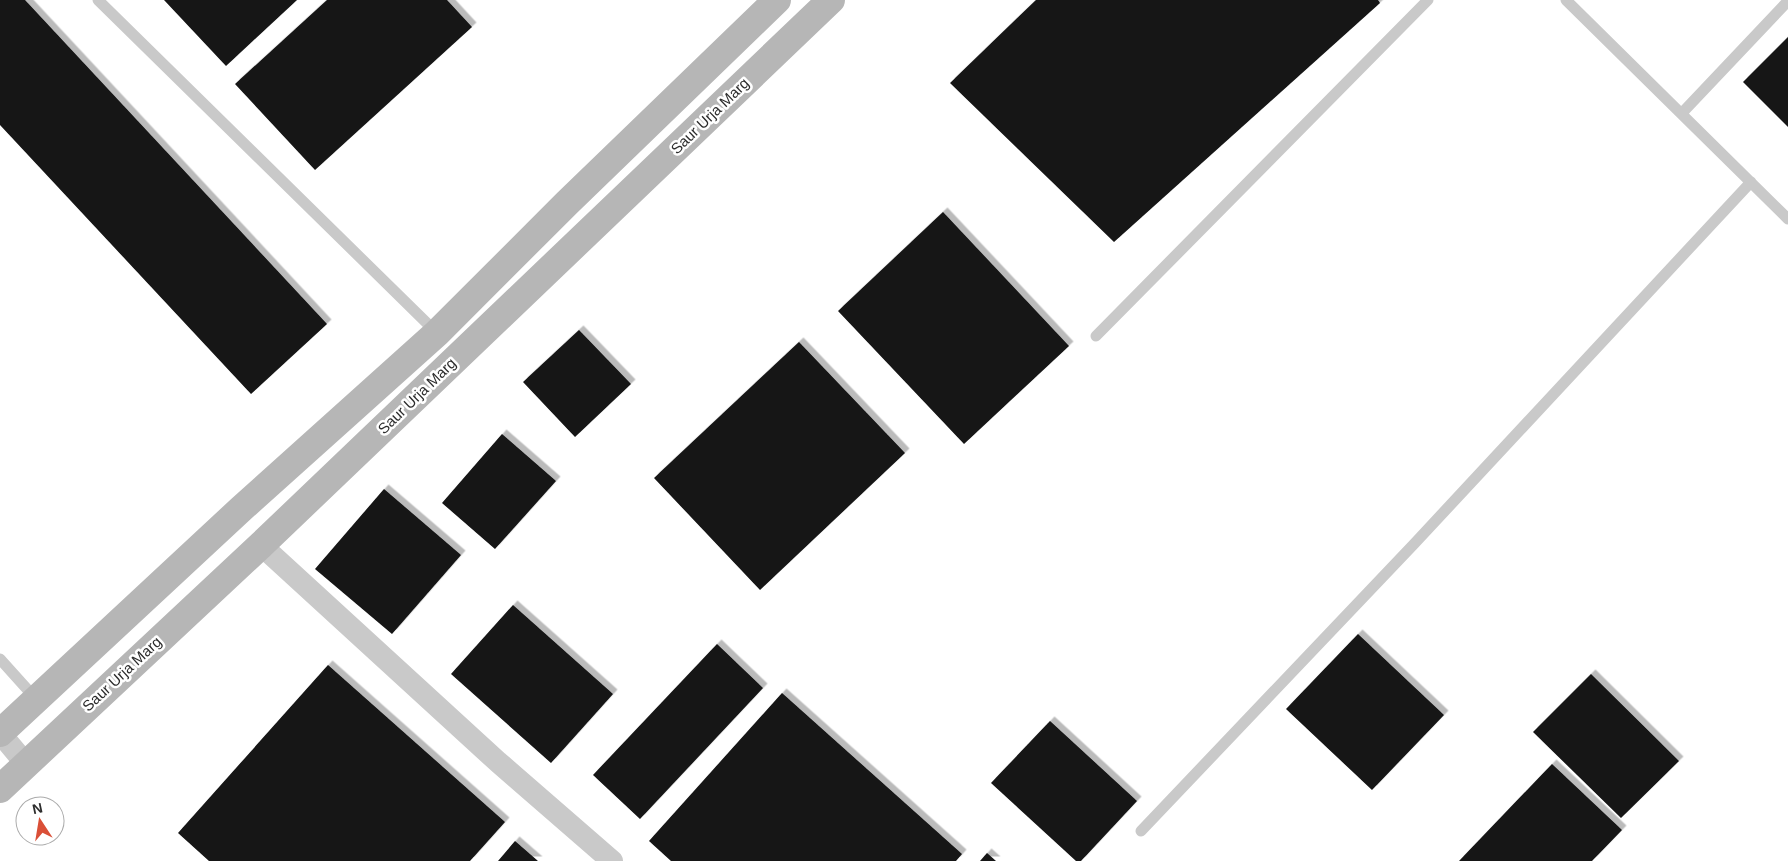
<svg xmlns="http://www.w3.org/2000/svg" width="1788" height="861" viewBox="0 0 1788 861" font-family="Helvetica,sans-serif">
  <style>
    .building { fill: #131313; filter: url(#shadow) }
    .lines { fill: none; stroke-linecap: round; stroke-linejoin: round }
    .lane { stroke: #c9c9c9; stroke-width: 11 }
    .street { stroke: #c9c9c9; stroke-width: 22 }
    .secondary { stroke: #b6b6b6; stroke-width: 28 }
    .labels { text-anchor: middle; stroke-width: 5; stroke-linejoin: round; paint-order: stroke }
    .street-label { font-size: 15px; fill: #2c2c2c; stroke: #fff }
  </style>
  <defs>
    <filter id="shadow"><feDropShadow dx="4.5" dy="-4.5" stdDeviation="0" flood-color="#0004"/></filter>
  </defs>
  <rect width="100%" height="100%" fill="#fff"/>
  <path class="building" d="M0,0H25L327,324L251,394L0,125Z
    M164,0H297L226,66Z
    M327,0H447L472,27L315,170L235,84Z
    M1036,0H1378L1380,3L1114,242L950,83Z
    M1788,37V127L1743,82Z
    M943,212L1069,346L964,444L838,311Z
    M579,330L631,384L575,437L523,382Z
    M799,342L905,453L760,590L654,478Z
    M502,434L556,481L495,549L442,503Z
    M384,489L461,555L392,634L315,569Z
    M513,605L613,694L551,763L451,674Z
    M1358,634L1444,715L1372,790L1286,709Z
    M717,644L763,688L640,819L593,775Z
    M328,665L505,822L470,861H209L178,833Z
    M1591,674L1679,761L1621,818L1533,732Z
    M782,693L962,854L956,861H671L649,841Z
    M1050,721L1137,801L1081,861H1076L991,783Z
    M1552,764L1622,830L1592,861H1459Z
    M515,841L538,861H498Z
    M987,853L996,861H980Z"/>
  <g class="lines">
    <path class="lane" d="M98,0L437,333
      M1566,0L1788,219
      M1682,113L1788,1
      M1096,336L1428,0
      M0,659L36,699
      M1141,831L1414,544L1751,182"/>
    <path class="street" d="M261,545L498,762L612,861
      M0,733L26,764"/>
    <path class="secondary" d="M0,733L241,509L437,333L567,203L777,0
      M0,789L261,545L831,0"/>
  </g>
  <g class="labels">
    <g class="street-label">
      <text transform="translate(710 116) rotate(-44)" y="5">Saur Urja Marg</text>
      <text transform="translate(417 396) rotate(-44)" y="5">Saur Urja Marg</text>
      <text transform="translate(122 674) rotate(-43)" y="5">Saur Urja Marg</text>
    </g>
  </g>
  <g transform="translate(40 821) rotate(348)"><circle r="24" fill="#ffffff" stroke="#ababab"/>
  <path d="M0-4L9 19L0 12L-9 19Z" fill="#da4f37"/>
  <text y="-8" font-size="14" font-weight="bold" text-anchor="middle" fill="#2c2c2c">N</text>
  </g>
</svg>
